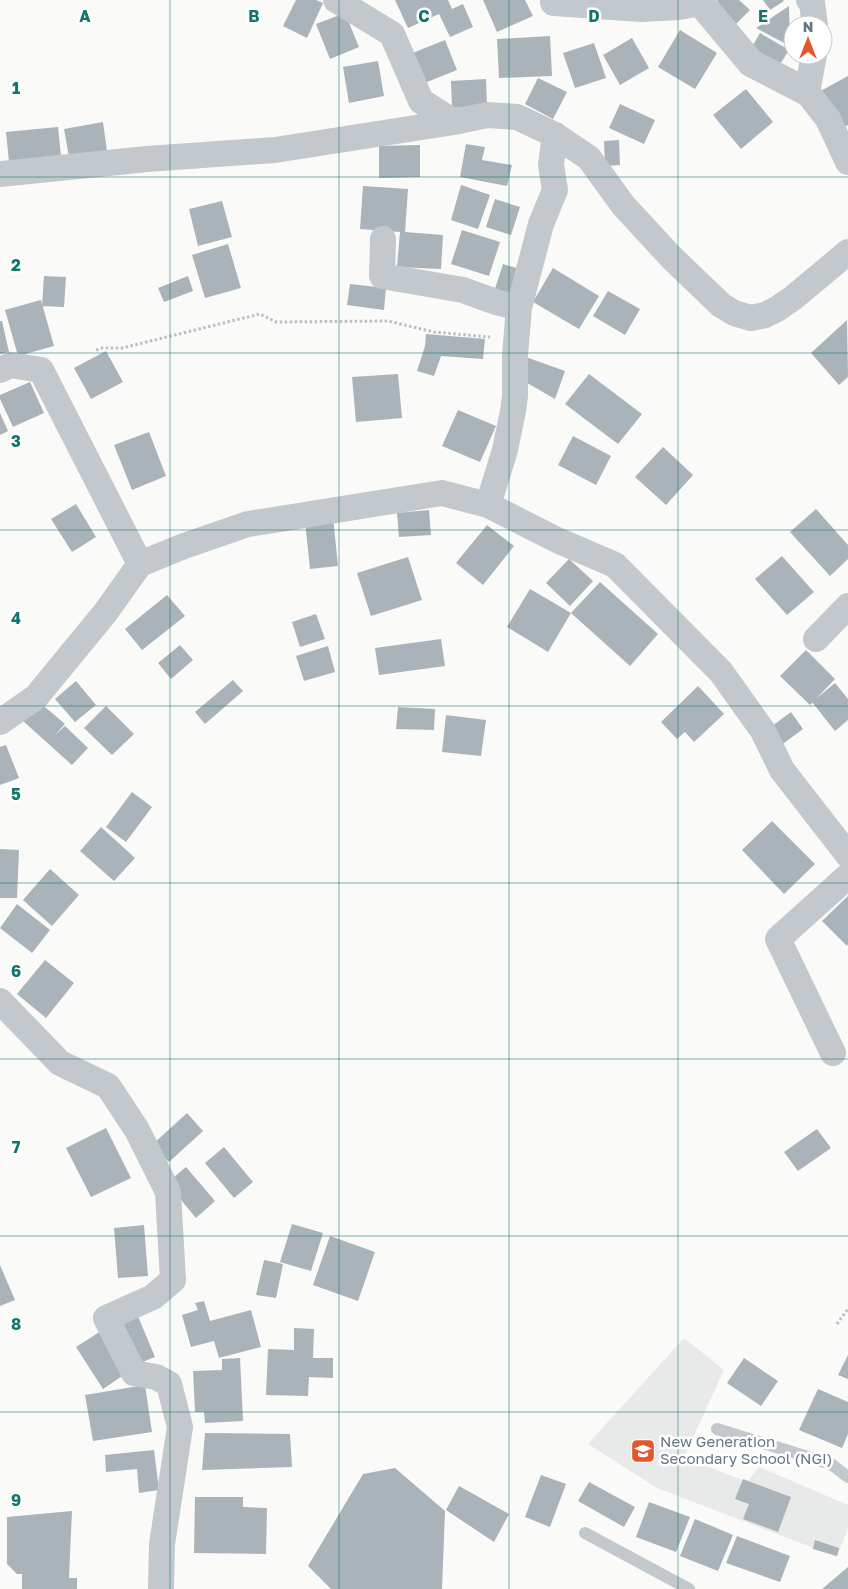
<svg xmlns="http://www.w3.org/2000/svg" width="848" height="1589" viewBox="0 0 848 1589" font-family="'Golos Text',sans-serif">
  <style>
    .built { fill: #e8e9e9 }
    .building { fill: #aab3b9 }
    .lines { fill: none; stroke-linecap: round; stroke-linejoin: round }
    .path { stroke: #bbbfc2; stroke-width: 3; stroke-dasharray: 2.5 2.5; stroke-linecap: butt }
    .service { stroke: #c3c8cc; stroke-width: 12 }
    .minor { stroke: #c3c8cc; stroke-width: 26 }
    .tertiary { stroke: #c3c8cc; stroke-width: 28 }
    .grid { fill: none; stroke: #0f766e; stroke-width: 1; stroke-opacity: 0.55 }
    .labels { text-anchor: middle; stroke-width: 5; stroke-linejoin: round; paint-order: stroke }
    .poi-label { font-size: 15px; fill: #657683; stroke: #fff; text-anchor: start }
    .grid-label { font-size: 16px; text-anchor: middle; font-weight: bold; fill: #0f766e; stroke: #fff; stroke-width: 5; stroke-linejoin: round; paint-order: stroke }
  </style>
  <rect width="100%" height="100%" fill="#fafaf8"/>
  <path class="built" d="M684,1338L724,1370L684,1457L747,1482L759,1467L848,1505V1528L837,1557L657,1488L588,1444Z"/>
  <path class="building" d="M296,0H316L323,3L307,38L283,26Z
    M395,0H448L452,9L463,4L473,27L450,37L439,14L408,28Z
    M483,0H525L533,16L497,32Z
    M718,0H739L750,10L734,26L712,6Z
    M763,0H783L784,1L770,10Z
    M789,6L790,46L756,28Z
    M345,13L359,47L330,59L316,24Z
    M680,30L717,53L695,89L658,67Z
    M760,33L789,50L777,69L748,54Z
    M550,36L552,76L499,78L497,39Z
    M632,38L649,68L620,85L603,55Z
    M445,40L457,70L422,84L410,54Z
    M594,43L606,78L575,88L563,53Z
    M378,61L384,96L349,103L343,67Z
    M848,76V125L839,130L817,93Z
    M538,78L567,92L553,119L525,104Z
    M486,79L487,106L452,108L451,81Z
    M746,89L773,122L741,149L713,115Z
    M620,104L655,120L644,144L609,128Z
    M103,122L107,151L69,157L64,129Z
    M58,127L61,156L9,162L6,132Z
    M619,140L620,165L605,166L604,141Z
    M466,144L485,147L482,160L512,165L507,186L460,177Z
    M420,145V177L379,178V146Z
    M461,185L490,195L478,229L451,220Z
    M363,186L408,189L405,232L443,235L441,269L397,267L400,232L360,229Z
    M495,199L520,207L511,235L486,227Z
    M222,201L232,237L198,246L189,209Z
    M462,230L500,242L489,276L451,264Z
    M228,244L241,288L205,298L192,255Z
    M503,264L526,271L516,303L493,295Z
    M553,268L599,296L579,329L533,302Z
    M44,276L66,277L64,307L42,306Z
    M188,276L193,291L164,302L158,288Z
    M350,284L386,288L384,310L347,305Z
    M608,291L640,309L625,335L593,316Z
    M41,300L54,346L18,356L5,310Z
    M847,320L848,377L839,385L811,353Z
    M0,321H2L9,352L0,354Z
    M426,334L485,339L483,359L441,356L434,376L417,371L425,346Z
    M106,351L123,382L91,399L74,368Z
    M523,356L565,371L555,399L522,380Z
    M398,374L402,418L356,422L352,377Z
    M589,374L642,414L618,444L565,404Z
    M30,382L44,413L13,427L0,399V395Z
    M458,410L496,426L480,462L442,446Z
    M0,413L8,431L0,435Z
    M149,432L166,476L132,490L114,445Z
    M573,436L611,456L596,485L558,465Z
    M663,447L693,475L666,505L635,477Z
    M76,504L96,537L72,552L51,519Z
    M816,509L848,545V559L830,576L790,532Z
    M429,510L431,535L399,537L397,513Z
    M333,517L338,566L310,569L305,521Z
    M487,525L514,546L483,585L456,563Z
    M782,556L814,592L787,615L755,579Z
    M408,557L422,600L371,616L357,573Z
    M569,559L593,581L570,606L546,583Z
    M600,582L658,634L630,666L571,613Z
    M530,589L571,613L548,652L507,627Z
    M167,595L185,616L142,650L125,629Z
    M316,614L325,639L300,647L292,622Z
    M441,639L445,666L379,675L375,648Z
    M180,645L193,660L171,679L158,663Z
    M328,646L335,672L304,681L296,656Z
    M806,650L835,679L810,705L780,676Z
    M233,680L243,691L205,724L195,712Z
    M76,681L96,705L75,722L55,699Z
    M835,683L848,699V720L835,731L812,702Z
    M698,686L724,714L694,742L685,732L677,739L661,722Z
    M39,702L65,724L55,735L65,726L88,748L72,765L23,721Z
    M106,706L134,734L112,755L84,728Z
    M398,707L435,709L434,730L396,729Z
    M791,712L803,729L780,746L768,729Z
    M446,715L486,720L481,756L442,752Z
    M6,745L19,778L0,785V747Z
    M132,792L152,807L126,842L106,827Z
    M772,821L815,864L784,894L742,850Z
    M101,827L135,858L114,881L80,851Z
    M0,849L19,850L17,898H0Z
    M50,869L79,895L52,926L23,900Z
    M848,896V944L847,946L822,921Z
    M17,904L50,930L32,953L0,928Z
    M45,960L74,983L46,1018L17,994Z
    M187,1113L203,1131L169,1162L152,1145Z
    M106,1128L131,1178L91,1197L66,1148Z
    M817,1129L831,1148L798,1171L784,1152Z
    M224,1147L253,1182L234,1198L205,1163Z
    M186,1167L215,1201L196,1218L167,1183Z
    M292,1224L323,1233L311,1271L280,1262Z
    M144,1225L148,1276L118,1278L114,1228Z
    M330,1236L375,1252L358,1301L313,1285Z
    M264,1260L283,1264L276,1298L256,1295Z
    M0,1265L15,1300L0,1306Z
    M204,1301L210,1321L251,1310L261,1347L219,1358L214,1341L191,1347L182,1315L198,1310L195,1303Z
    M137,1314L155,1357L135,1365L117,1322Z
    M294,1328L314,1329L313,1358H333V1378L309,1377L308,1396L266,1395L268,1349L294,1350Z
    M101,1331L128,1372L103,1389L76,1347Z
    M848,1355V1379L838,1375Z
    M240,1358L243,1421L205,1423L204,1412H195L193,1371L222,1370V1359Z
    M744,1358L778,1381L761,1406L727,1383Z
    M145,1385L152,1432L93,1441L85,1395Z
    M818,1389L848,1402V1434L842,1448L799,1430Z
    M205,1433L290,1434L292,1467L202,1470Z
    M154,1450L159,1490L139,1493L137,1469L106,1472L105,1455Z
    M395,1468L445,1511L442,1589H331L308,1566L363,1474Z
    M541,1475L566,1484L550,1527L525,1517Z
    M743,1479L791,1497L778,1532L743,1519L749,1504L735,1499Z
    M589,1482L635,1507L624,1527L578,1501Z
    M459,1486L509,1514L494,1542L446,1510Z
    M195,1497H243V1507L267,1508L266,1554L194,1553Z
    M649,1502L690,1517L676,1552L636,1537Z
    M72,1511L69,1578H77V1589H22V1574H17L7,1564V1517Z
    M695,1519L733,1535L718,1571L680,1556Z
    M737,1536L790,1556L780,1582L726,1563Z
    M815,1540L839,1548L837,1556L813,1549Z
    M848,1567V1589H822Z"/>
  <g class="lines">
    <path class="path" d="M96,350L102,348H122L260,314L276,322L388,321L434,332L490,337
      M837,1324L848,1309"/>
    <path class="service" d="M717,1429L831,1464L848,1477
      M585,1533L689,1589"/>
    <path class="minor" d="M336,0L392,34L421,101L454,122L487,115L517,117L555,135L589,158L623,205L671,257L721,305L734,313L751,318L765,315L777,309L793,298L848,252
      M809,0L812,3L815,25
      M814,55L807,92L828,119L848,162
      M0,174L147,159L275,150L454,122
      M383,239L382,276L463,290L496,302L519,308
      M0,370L11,365L41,370L140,564
      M488,505L505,450L513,411L515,396V355L519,308L541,224L555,190L551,165L555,135
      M816,639L848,606
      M0,722L36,697L105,613L140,564L184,546L248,524L442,493L488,505L557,540L615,565L721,672L763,731L782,770L848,855
      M0,1001L60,1063L108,1086L137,1130L168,1192L173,1280L153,1297L106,1318L134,1373L156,1377L169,1384L180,1427L162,1544L161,1589
      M833,1053L778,939L848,876"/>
    <path class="tertiary" d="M554,2L641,8L679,6L700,2L751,63L807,92"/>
  </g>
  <path class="grid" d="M170,0V1589M339,0V1589M509,0V1589M678,0V1589M0,177H848M0,353H848M0,530H848M0,706H848M0,883H848M0,1059H848M0,1236H848M0,1412H848"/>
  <defs>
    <symbol id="school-square" viewBox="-11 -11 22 22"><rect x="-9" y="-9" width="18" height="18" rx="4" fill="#e4572e" stroke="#fff"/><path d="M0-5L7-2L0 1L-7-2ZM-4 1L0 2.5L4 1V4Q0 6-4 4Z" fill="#fff"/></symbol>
  </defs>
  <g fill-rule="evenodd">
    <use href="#school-square" x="629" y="1437" width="28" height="28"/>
  </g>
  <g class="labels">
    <g class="poi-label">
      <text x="660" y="1447">New Generation<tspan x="660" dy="17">Secondary School (NGI)</tspan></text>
    </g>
  </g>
  <g class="grid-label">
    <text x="85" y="22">A</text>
    <text x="254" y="22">B</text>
    <text x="424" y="22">C</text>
    <text x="594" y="22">D</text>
    <text x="763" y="22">E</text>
    <text x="16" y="94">1</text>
    <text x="16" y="271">2</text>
    <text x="16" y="447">3</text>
    <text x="16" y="624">4</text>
    <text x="16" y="800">5</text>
    <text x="16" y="977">6</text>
    <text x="16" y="1153">7</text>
    <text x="16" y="1330">8</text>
    <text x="16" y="1506">9</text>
  </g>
  <g transform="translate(808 40)"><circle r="24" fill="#ffffff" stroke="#c1c8cd"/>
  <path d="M0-4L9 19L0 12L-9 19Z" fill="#e4572e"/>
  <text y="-8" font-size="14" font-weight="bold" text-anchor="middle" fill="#657683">N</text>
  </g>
</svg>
